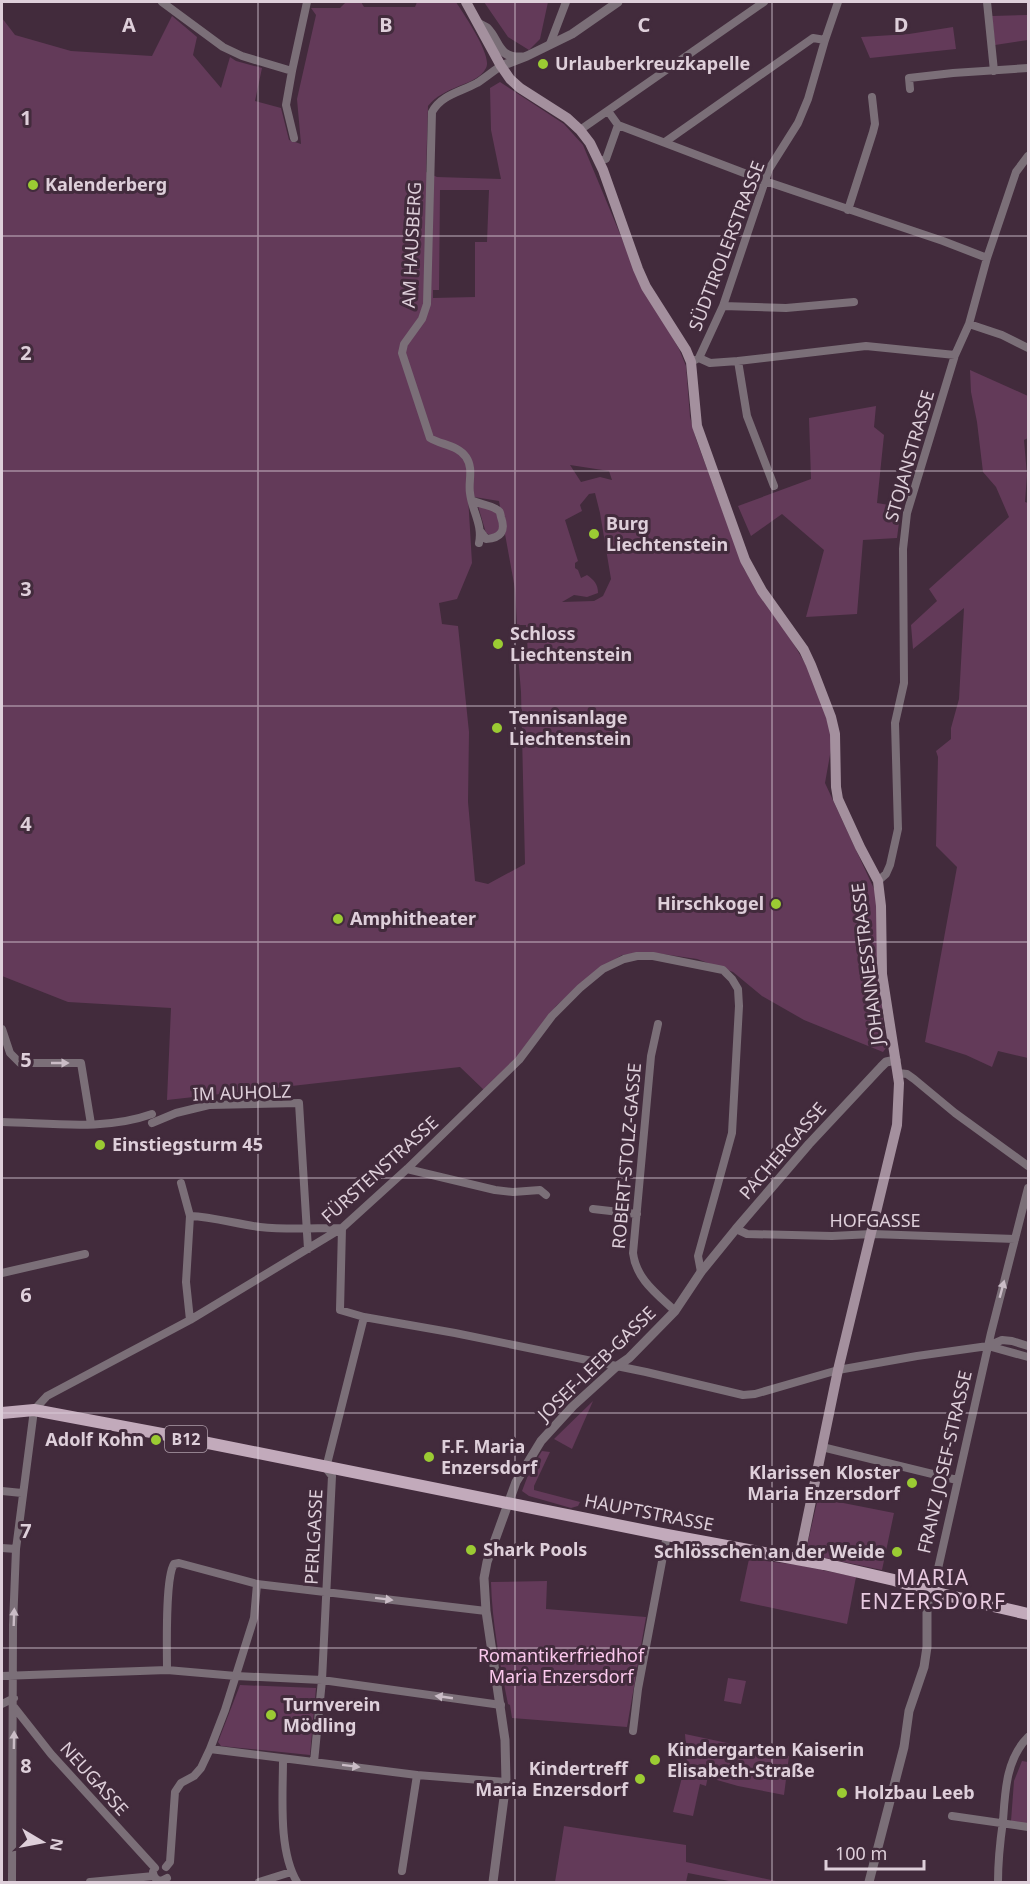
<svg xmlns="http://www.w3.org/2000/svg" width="1030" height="1884" viewBox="0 0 1030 1884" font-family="'Noto Sans',sans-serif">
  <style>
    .green { fill: #633a59; fill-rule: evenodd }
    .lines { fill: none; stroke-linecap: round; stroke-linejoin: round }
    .minor { stroke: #7b6f78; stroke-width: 8 }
    .tertiary { stroke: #7b6f78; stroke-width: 9 }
    .secondary { stroke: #a4909e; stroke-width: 10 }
    .primary { stroke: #c2aabb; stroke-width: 12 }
    .oneway { fill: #cabcc6 }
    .grid { fill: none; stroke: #decfda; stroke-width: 1.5; stroke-opacity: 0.55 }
    .poi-dot { fill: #9bcb33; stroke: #422b3c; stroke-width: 2 }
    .labels { text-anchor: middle; stroke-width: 6; stroke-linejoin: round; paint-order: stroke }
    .shield { fill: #422b3c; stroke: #af9eab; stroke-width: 1.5 }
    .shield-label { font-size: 16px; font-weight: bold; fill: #decfda }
    .poi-label { font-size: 18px; font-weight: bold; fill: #decfda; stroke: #422b3c; text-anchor: start }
    .street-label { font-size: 18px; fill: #decfda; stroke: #422b3c }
    .park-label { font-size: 18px; fill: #fcc9ee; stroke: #422b3c }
    .quarter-label { font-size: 21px; letter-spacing: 1.5px; fill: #e8cae0; stroke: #422b3c }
    .grid-label { font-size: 20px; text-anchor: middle; font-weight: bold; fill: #decfda; stroke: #422b3c; stroke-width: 6; stroke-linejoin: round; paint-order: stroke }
  </style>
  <rect width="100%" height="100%" fill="#422b3c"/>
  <path class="green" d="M346,2H361L364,7H415L417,2H456C463,13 493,56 486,68C481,78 469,82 459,86C447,91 436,96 428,106L426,172L437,177L501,179L491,130L490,88L500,82L564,124L583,145L640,282L679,349L686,366L690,417L696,439L744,569L786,631L812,675L833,738L825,783L875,891L879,906L878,968L886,1048L883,1052L804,1020L762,996L733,972L697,959L649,952L622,955L598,969L556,1006L518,1057L484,1090L460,1067L167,1100L171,1008L68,1002L2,976V18L15,35L71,51L152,56L172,16L197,37L193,55L221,88L230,57L236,61L262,68L255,101L281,108L289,140L301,144L297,99L316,15L311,8H340ZM440,190H489L487,242H475V297L433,298V290H439ZM570,465L609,471L612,480L600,477L581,482ZM595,493L600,513L611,579L603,596L594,601L562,602L574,595L587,597L598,593C598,584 594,580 587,575L581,578L578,570L575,568V563L578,561L565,520L582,511L580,505L589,494ZM468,496L499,501L515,589L517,625H526L528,654L518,655L521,692L525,864L488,884L475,881L468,802L469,732L458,626L442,624L439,603L457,599L472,563Z
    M484,2H548L540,39L529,50L508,37Z
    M1028,15V40L995,45L992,16Z
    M953,27L956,49L870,58L861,37L909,34Z
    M970,370L1028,396V438L1024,440L1027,475L1025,502L1028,503V1058L998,1051L992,1067L966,1055L925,1042L957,867L936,846L938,757L936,751L951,739V728L959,699L964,608L913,649L911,625L937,601L929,589L1009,517L996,487L983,472L977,422L971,392Z
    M876,406L874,427L884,435L877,503L901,507L897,538L863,540L857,614L806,617L824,550L782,514L751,536L738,506L811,479L809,418Z
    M478,506C496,510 501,512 500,532L490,535L486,533Z
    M593,1401L572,1449L554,1439Z
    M542,1451L550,1452L534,1486V1490L580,1502L578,1506L571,1508L529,1496L522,1491L530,1470Z
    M818,1498L894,1513L882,1570L811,1555L807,1546Z
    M749,1559L798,1565L856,1577L847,1624L740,1601Z
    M547,1581L546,1609L646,1617L627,1727L512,1718L510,1705L508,1704C500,1663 492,1623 491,1582Z
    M728,1678L746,1681L741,1704L724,1701Z
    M240,1685L316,1688L310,1755L221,1746L218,1742Z
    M685,1734L789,1756L784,1795L738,1786L717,1780L710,1766L706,1786L700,1784L693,1816L673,1812L687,1758Z
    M1022,1761L1028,1762V1824L1011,1821L1014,1781Z
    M564,1826L686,1845V1862L776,1881V1882H734L688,1873L686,1882H555Z"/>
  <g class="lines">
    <path class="minor" d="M162,2L223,47L242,56L292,71
      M987,2L994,71
      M550,44L566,2
      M910,89L909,78L953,73L1028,68
      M608,111L618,125L765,181L943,241L987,258
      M580,130L764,2
      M294,138L286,105L292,71L307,2
      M665,142L813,38L825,40
      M599,161L606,159L618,125
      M848,210L873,132L875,124L872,97
      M723,306L786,308L854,302
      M969,324L1002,335L1028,348
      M699,358L710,363L738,361L866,346L955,355
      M738,361L747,416L774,486
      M691,362L699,358L723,306L769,169L798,123L808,99L825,40L838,2
      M473,501C480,504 490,505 496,509C500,511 500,512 501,517C506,531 501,538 486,539L481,532
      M479,543C483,525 472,511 470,493C468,481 474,469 466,457C458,445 441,445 430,438L402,353L404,344L422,319L427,304L432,112C441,95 460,92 477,83C485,78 493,71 501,66
      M878,881L886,874L890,865L898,829L895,723L904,683L903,549L907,513L955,355L969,324L987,258L1016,172L1028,156
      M658,1024L651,1056L633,1253C636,1279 657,1294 675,1311
      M2,1029L10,1053L20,1063H81L91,1124
      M898,1073L907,1074L914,1079L955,1113L1028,1166
      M2,1122C51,1123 105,1131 152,1114
      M152,1123L176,1113L209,1105L299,1103L308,1249
      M407,1169L495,1190L513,1192L540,1190L546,1195
      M181,1183L190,1216L186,1282L190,1320
      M593,1209L637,1214
      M190,1216C214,1217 236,1224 260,1227C287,1230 314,1228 341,1228
      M342,1228L340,1310L364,1317L455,1333L646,1372L743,1395L755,1394L838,1370L917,1356L988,1346L1002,1340L1012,1341L1028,1346
      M736,1229L747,1234L832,1236L872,1234L1015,1239
      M2,1273L85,1254
      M988,1346L1028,1357
      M822,1447L957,1480
      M2,1491L22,1493
      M2,1548L16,1549
      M931,1591L935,1582L991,1333L1028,1188
      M167,1670C167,1649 165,1578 174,1564L179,1563L257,1584L486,1611
      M2,1676L167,1670L236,1676L322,1680L501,1705
      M2,1704L14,1698
      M14,1707L51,1754L155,1868
      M633,1731L638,1689L667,1535
      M210,1749L417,1775L506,1782
      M283,1759C283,1796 278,1850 297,1882
      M314,1762L322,1680L332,1476L326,1468L364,1317
      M952,1816L1028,1827
      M166,1867L170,1862L175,1792L181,1783L194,1776L201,1768L210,1749L225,1710L254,1618L257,1584
      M402,1871L417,1775
      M153,1872C153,1877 156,1880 161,1881L167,1878
      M12,1882L13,1625L16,1549L34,1410L47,1396L190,1320L342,1228L407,1169L519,1060L552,1016L580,988L603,969L624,959L637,956H653L723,970L732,979L738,989L739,1006L732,1133L698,1256L701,1272
      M90,1882L154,1876
      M259,1882L291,1872
      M998,1882C998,1862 1000,1842 1003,1821C1005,1792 1006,1759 1028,1737"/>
    <path class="tertiary" d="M478,23C481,25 484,26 487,28C500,41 497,58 522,57
      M501,66L527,56L572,34L618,2
      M493,1882L506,1782L505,1740L486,1611L484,1578L487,1562L516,1482L541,1441L573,1406L616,1367L629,1358L675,1311L701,1272L736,1229L809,1144L881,1067L886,1062L896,1060
      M869,1882L904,1747L909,1711L924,1667L927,1647V1608L931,1591"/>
    <path class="secondary" d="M466,2L501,66L510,79L520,88L567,118L580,130L590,143L603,170L638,269L646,287L686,350L691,362L697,426L745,560L762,591L804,650L811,665L831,717L835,734L836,787L838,799L860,847L878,881L881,906L882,974L899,1083L897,1125L838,1370L799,1559"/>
    <path class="primary" d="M2,1413L34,1410L178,1437L667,1535L824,1564L894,1580L941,1594L1028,1614"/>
  </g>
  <defs><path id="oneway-solid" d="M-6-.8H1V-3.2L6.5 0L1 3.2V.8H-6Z" transform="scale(1.5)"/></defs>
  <g class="oneway">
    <use href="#oneway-solid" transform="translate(60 1063)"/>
    <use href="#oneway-solid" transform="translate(1002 1289) rotate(-75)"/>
    <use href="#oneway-solid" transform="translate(384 1599) rotate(7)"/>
    <use href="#oneway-solid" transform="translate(14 1617) rotate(-88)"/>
    <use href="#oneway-solid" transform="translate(444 1697) rotate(-172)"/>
    <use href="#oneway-solid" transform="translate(14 1740) rotate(-89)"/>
    <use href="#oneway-solid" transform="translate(351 1766) rotate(7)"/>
  </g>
  <path class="grid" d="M258,2V1882M515,2V1882M772,2V1882M2,236H1028M2,471H1028M2,706H1028M2,942H1028M2,1178H1028M2,1413H1028M2,1648H1028"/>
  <g class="poi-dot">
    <circle cx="543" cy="64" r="6"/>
    <circle cx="33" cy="185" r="6"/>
    <circle cx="594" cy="534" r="6"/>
    <circle cx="498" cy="644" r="6"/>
    <circle cx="497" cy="728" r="6"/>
    <circle cx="776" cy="904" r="6"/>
    <circle cx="338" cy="919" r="6"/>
    <circle cx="100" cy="1145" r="6"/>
    <circle cx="156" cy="1440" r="6"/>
    <circle cx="429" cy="1457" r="6"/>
    <circle cx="912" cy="1483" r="6"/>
    <circle cx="471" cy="1550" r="6"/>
    <circle cx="897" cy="1552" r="6"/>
    <circle cx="271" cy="1715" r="6"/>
    <circle cx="655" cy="1760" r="6"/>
    <circle cx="640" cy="1779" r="6"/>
    <circle cx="842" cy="1793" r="6"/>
  </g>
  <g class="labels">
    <rect class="shield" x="165" y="1426" width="42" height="26" rx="4.5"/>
    <g class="shield-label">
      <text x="186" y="1445">B12</text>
    </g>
    <g class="poi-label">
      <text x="555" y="70">Urlauberkreuzkapelle</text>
      <text x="45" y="191">Kalenderberg</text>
      <text x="606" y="530">Burg<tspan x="606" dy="21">Liechtenstein</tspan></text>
      <text x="510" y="640">Schloss<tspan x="510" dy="21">Liechtenstein</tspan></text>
      <text x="509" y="724">Tennisanlage<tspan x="509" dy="21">Liechtenstein</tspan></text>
      <text x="764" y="910" text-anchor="end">Hirschkogel</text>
      <text x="350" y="925">Amphitheater</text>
      <text x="112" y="1151">Einstiegsturm 45</text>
      <text x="144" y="1446" text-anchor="end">Adolf Kohn</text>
      <text x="441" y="1453">F.F. Maria<tspan x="441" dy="21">Enzersdorf</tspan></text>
      <text x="900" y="1479" text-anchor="end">Klarissen Kloster<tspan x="900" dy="21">Maria Enzersdorf</tspan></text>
      <text x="483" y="1556">Shark Pools</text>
      <text x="885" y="1558" text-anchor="end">Schlösschen an der Weide</text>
      <text x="283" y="1711">Turnverein<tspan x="283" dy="21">Mödling</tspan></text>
      <text x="667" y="1756">Kindergarten Kaiserin<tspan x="667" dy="21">Elisabeth-Straße</tspan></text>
      <text x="628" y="1775" text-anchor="end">Kindertreff<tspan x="628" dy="21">Maria Enzersdorf</tspan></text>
      <text x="854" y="1799">Holzbau Leeb</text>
    </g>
    <g class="street-label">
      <text transform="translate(412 245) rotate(-87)" y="6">AM HAUSBERG</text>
      <text transform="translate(727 246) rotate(-69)" y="6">SÜDTIROLERSTRASSE</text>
      <text transform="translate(910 456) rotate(-74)" y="6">STOJANSTRASSE</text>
      <text transform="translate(868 964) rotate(-97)" y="6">JOHANNESSTRASSE</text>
      <text transform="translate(242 1093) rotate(-2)" y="6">IM AUHOLZ</text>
      <text transform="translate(783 1151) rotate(-49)" y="6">PACHERGASSE</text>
      <text transform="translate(627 1156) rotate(-85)" y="6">ROBERT-STOLZ-GASSE</text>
      <text transform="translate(380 1170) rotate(-42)" y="6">FÜRSTENSTRASSE</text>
      <text x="875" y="1227">HOFGASSE</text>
      <text transform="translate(597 1364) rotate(-44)" y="6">JOSEF-LEEB-GASSE</text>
      <text transform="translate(945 1462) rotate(-77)" y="6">FRANZ JOSEF-STRASSE</text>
      <text transform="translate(649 1513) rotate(11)" y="6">HAUPTSTRASSE</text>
      <text transform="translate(314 1537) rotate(-87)" y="6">PERLGASSE</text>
      <text transform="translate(94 1779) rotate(48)" y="6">NEUGASSE</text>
    </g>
    <g class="park-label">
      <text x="561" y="1662">Romantikerfriedhof<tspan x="561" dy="21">Maria Enzersdorf</tspan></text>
    </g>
    <g class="quarter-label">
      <text x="933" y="1585">MARIA<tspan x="933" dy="24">ENZERSDORF</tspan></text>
    </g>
  </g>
  <g class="grid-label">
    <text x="129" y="32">A</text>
    <text x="386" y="32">B</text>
    <text x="644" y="32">C</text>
    <text x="901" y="32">D</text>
    <text x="26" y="125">1</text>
    <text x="26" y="360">2</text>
    <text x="26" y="596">3</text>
    <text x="26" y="831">4</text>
    <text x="26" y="1067">5</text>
    <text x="26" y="1302">6</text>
    <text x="26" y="1538">7</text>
    <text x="26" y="1773">8</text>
  </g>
  <rect width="1030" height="1884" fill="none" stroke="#decfda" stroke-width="6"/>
  <g transform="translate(42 1842) rotate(100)" stroke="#422b3c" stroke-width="4.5" paint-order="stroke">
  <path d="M0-4.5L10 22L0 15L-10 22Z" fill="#decfda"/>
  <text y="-9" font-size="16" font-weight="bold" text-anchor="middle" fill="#decfda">N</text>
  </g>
  <path d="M826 1860v9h98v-9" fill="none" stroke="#decfda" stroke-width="3"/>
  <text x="835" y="1860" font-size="18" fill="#decfda" stroke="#422b3c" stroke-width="4.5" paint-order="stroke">100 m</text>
</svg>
